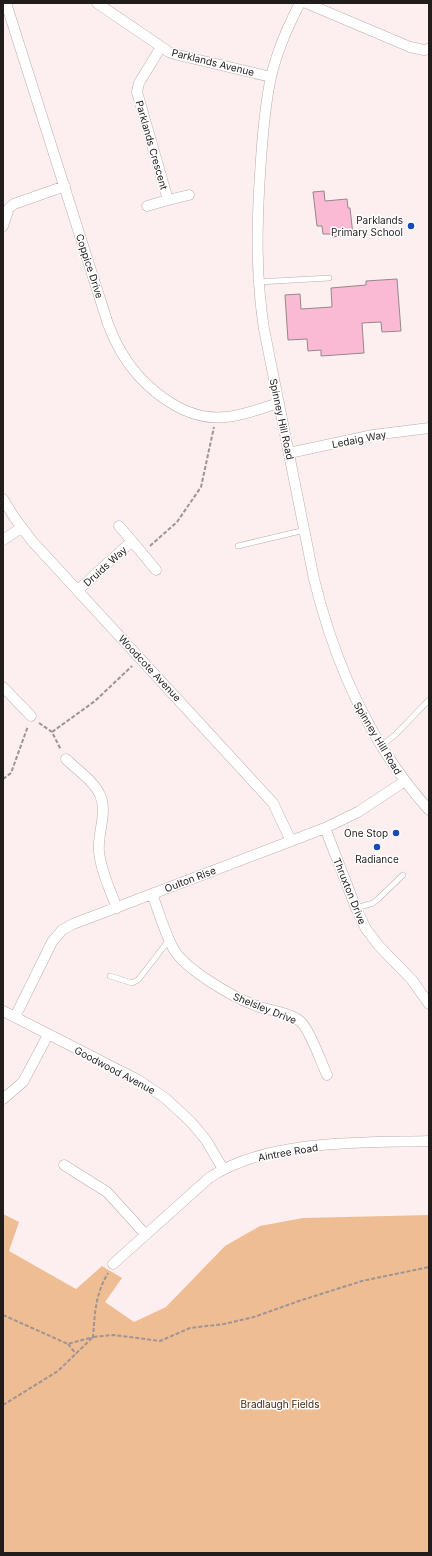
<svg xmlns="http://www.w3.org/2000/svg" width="432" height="1556" viewBox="0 0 432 1556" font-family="Inter,sans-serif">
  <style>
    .green { fill: #efbd93 }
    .building { fill: #fabad4; stroke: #94888c }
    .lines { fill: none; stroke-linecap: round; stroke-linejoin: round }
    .lane-casing { stroke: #bbaeae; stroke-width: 6 }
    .street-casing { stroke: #bbaeae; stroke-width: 11 }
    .path { stroke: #9e9494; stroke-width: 2; stroke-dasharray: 4 2; stroke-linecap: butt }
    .lane { stroke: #fff; stroke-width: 5 }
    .street { stroke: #fff; stroke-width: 10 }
    .poi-dot { fill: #184bb8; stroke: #fff; stroke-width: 1.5 }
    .labels { text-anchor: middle; stroke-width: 3; stroke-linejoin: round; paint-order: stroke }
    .street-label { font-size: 10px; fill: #221d1d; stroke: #fff }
    .poi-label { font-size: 10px; fill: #221d1d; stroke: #fff; text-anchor: end }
    .park-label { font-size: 10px; fill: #452503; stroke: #fff }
  </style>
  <rect width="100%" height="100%" fill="#fdeeef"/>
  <path class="green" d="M3,1214L19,1222L9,1251L76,1289L102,1266L122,1278L105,1302L134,1322L166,1307L225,1246L260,1226L303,1218L429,1215V1553H3Z"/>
  <path class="building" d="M324,191L325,201L347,199L348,208H350L353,235L332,237L331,234H323L322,226H317L313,192Z
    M397,279L401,331L382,332L381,322L362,323L364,353L321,356V350L308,351L307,339L288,340L285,295L300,294L301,309L332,307L331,288L366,285V281Z"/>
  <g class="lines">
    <defs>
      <path id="lane" d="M258,282L329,278
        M238,546L305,530
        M381,746L395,735L429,700
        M356,908L373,903L378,899L403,875
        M110,976L132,983L138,980L169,940"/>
      <path id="street" d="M6,3L108,324C111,331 114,339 118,346C137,383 182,422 225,417C243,416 261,408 279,403
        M97,3L169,52L178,55L271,77
        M300,3C288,26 277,51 271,77C265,104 263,131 261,159C257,216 255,272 264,329L314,579C335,665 370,744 429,810
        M306,3L410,47L424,50L429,49
        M168,200L189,195
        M147,206L168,200L137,92L139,83L161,47
        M3,226L9,208L14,204L65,186
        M289,453L373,435L429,428
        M3,499L14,517L32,541L273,803L291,841
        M3,540L21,528
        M132,541L156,570
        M78,590L132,541L119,526
        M3,687L31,716
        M66,759C77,770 94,781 100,795C108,812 97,834 99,852C101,871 110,890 117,908
        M325,828L356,908L366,929L379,946L412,980L429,1004
        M152,894C159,912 164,931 173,948C184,969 234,998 257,1006C270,1011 291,1012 302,1023C311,1033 321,1062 327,1075
        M3,1011L138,1080L165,1098L191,1122L206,1140L223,1169
        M15,1017L52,942L62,930L73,924L325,828L358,812L405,781
        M3,1099L23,1082L48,1035
        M64,1165L107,1192L146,1235
        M113,1264L209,1178C267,1139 361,1143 429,1141"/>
    </defs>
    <use href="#lane" class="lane-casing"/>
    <use href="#street" class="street-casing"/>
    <path class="path" d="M150,546L177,522L201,487L214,427
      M39,723L52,732L61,750
      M52,732L95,701L132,666
      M3,779L11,773L28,726
      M3,1315L68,1344L93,1337C95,1313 95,1295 108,1273
      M68,1344L76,1354
      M3,1405L58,1371L93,1337L113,1335L160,1341L190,1328L224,1324L254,1317L299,1301L362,1281L429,1267"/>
    <use href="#lane" class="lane"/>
    <use href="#street" class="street"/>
  </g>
  <g class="poi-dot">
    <circle cx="411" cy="226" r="4"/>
    <circle cx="396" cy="833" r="4"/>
    <circle cx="377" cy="847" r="4"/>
  </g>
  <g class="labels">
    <g class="street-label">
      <text transform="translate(213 62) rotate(14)" y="4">Parklands Avenue</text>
      <text transform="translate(152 145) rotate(74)" y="4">Parklands Crescent</text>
      <text transform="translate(90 266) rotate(72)" y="4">Coppice Drive</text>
      <text transform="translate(282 419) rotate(78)" y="4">Spinney Hill Road</text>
      <text transform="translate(359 439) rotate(-11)" y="4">Ledaig Way</text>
      <text transform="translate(105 566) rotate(-42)" y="4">Druids Way</text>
      <text transform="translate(150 668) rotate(47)" y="4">Woodcote Avenue</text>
      <text transform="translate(378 738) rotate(59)" y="4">Spinney Hill Road</text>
      <text transform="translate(190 879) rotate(-21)" y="4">Oulton Rise</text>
      <text transform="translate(350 891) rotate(68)" y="4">Thruxton Drive</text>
      <text transform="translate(265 1008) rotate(22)" y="4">Shelsley Drive</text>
      <text transform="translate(115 1070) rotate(28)" y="4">Goodwood Avenue</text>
      <text transform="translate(288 1152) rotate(-10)" y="4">Aintree Road</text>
    </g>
    <g class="poi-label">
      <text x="403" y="224">Parklands<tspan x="403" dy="12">Primary School</tspan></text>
      <text x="388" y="837">One Stop</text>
      <text x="377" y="863" text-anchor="middle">Radiance</text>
    </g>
    <g class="park-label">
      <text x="280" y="1408">Bradlaugh Fields</text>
    </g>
  </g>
  <rect width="432" height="1556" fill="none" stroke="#221d1d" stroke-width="8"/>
</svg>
